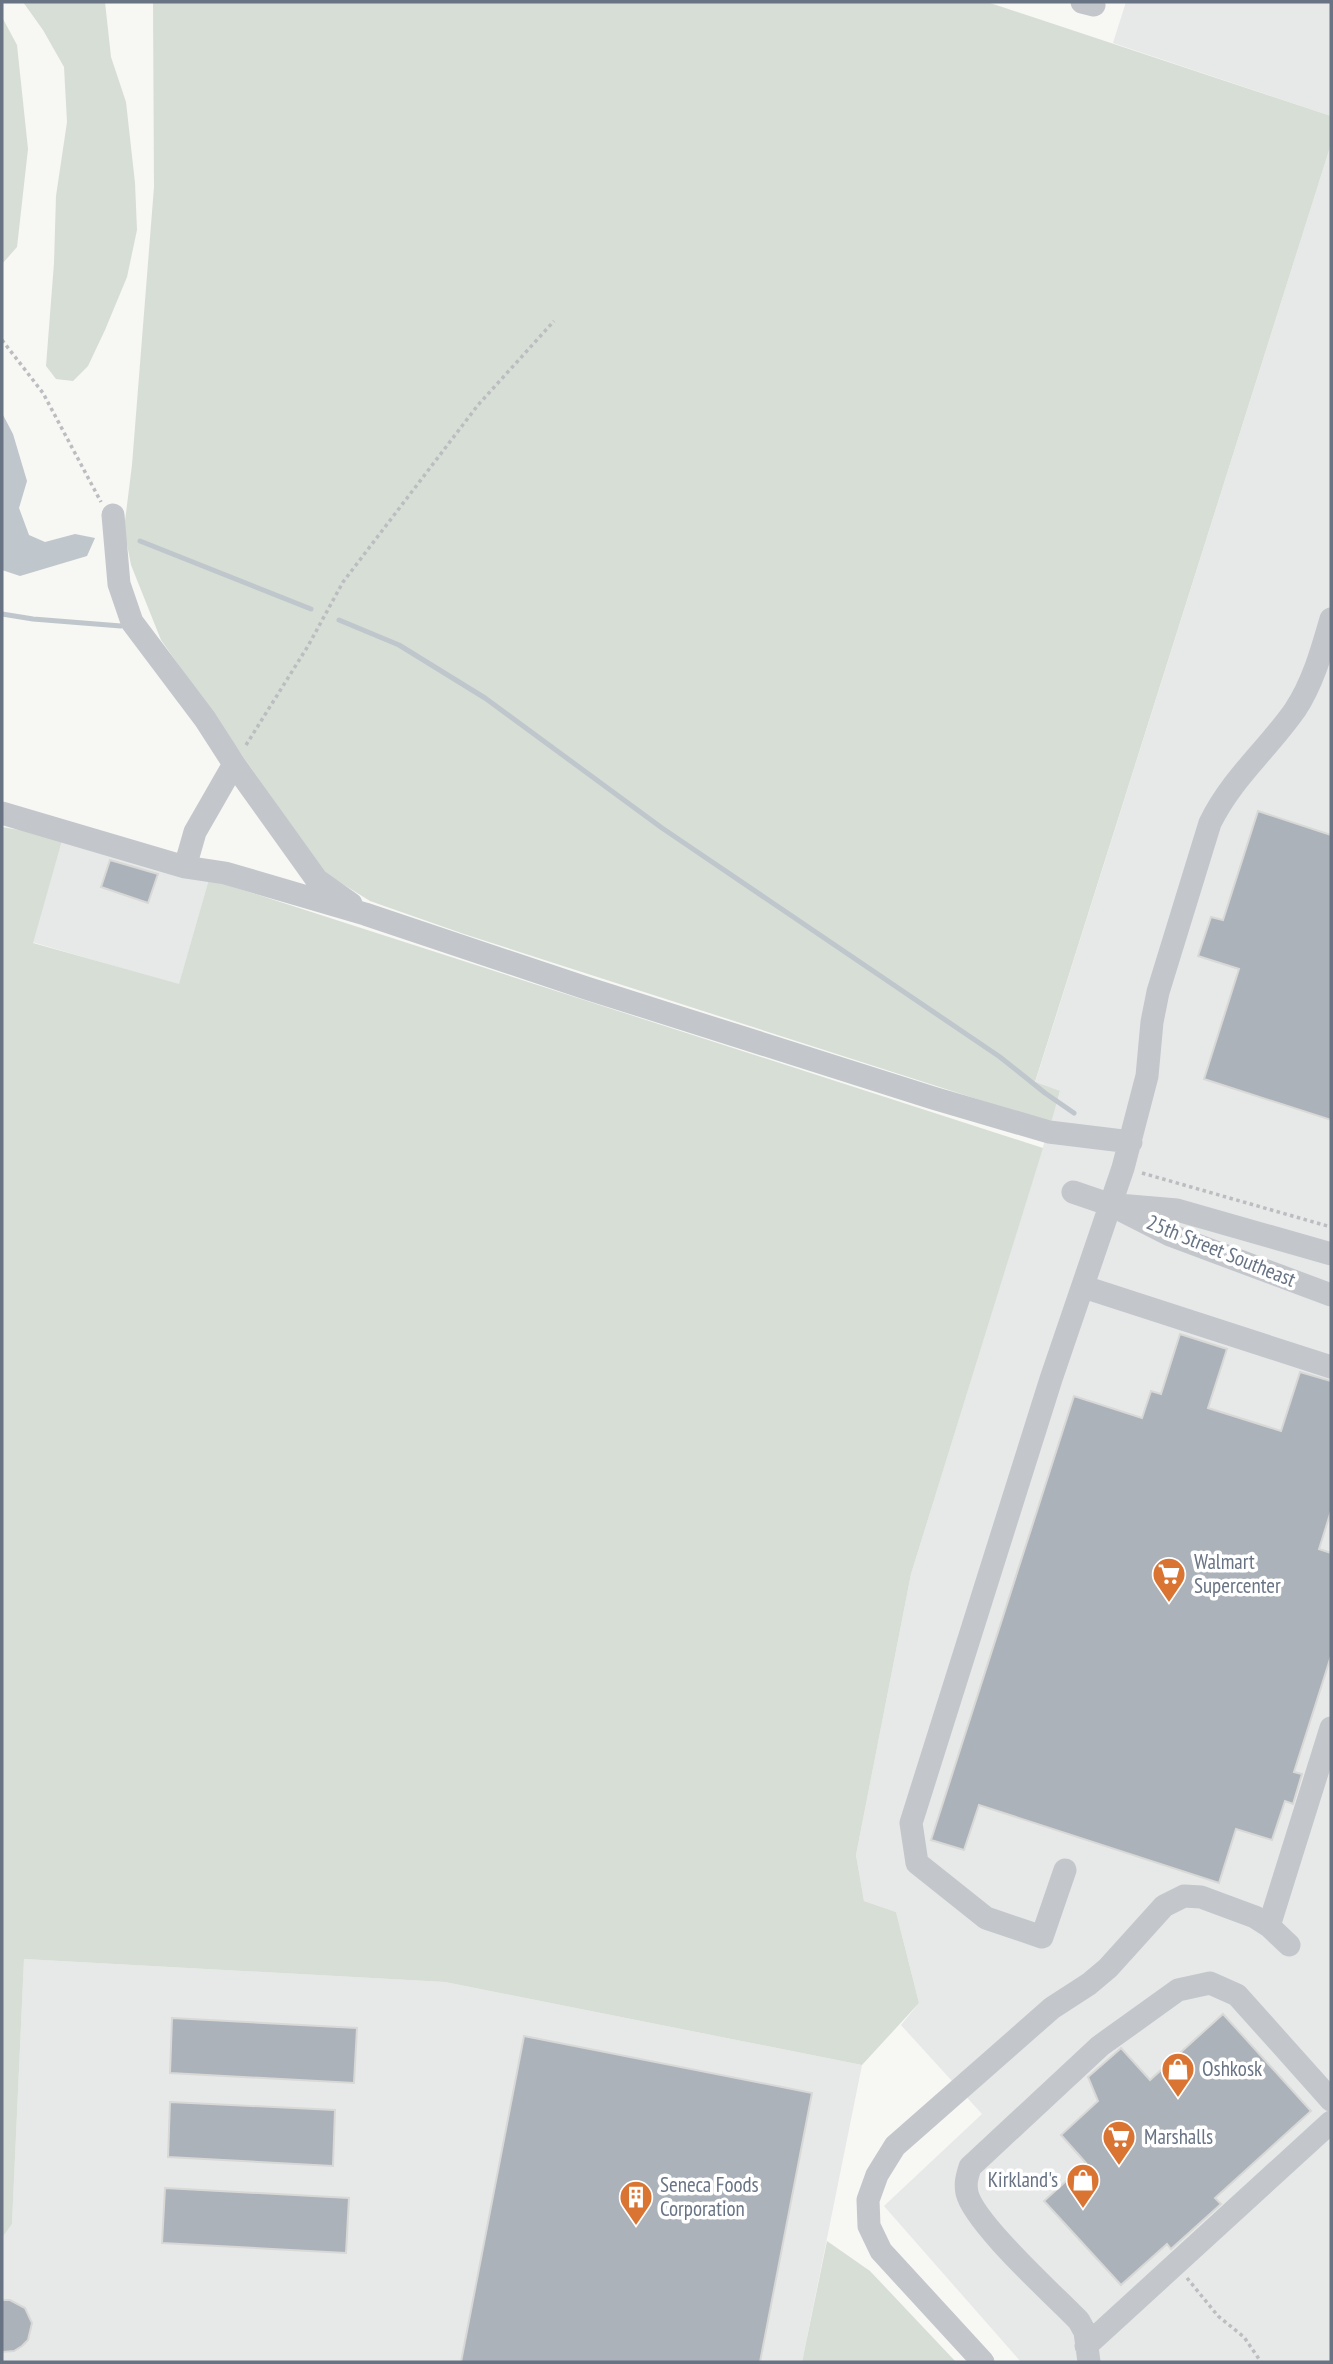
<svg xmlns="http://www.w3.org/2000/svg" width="1333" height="2364" viewBox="0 0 1333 2364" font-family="'PT Sans Narrow',sans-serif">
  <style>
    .built { fill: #e7e8e8 }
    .green { fill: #d7ded6 }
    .water { fill: #bfc6cc }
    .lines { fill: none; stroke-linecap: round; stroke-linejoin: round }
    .stream { stroke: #bfc6cc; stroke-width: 5 }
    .building { fill: #acb2b9; stroke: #d8d9d7; stroke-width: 2 }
    .path { stroke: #bbbdc0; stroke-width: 3.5; stroke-dasharray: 3.5 3.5; stroke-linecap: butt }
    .minor { stroke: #c3c6ca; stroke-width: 23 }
    .labels { text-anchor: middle; stroke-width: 7; stroke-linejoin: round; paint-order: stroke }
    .street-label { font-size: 21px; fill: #687384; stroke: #fff }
    .poi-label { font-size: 21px; fill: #687384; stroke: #fff; text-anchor: start }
  </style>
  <rect width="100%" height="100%" fill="#f7f7f4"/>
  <path class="built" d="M1126,2H1331V116L1113,43Z
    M1331,144V2362H1021L884,2206L982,2114L901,2025L919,2003L896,1912L864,1901L856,1855L911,1574L1060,1092L1035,1083Z
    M63,837L209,879L179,985L32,942Z
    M24,1959L445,1982L862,2065L802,2362H2V2238L12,2224Z"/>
  <path class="green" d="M23,2H105L111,57L126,102L135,183L137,230L127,277L105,330L88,366L73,381L56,379L46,366L54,263L56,196L67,122L64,67L43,30Z
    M153,2H987L1331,116V144L1035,1082L1060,1091L1051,1123L464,934L370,901L325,873L161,640L131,565L124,529L132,465L154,187Z
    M2,17L17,45L28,149L17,247L2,264Z
    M2,827L63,837L33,943L179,984L209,879L1043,1148L911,1574L856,1855L864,1901L896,1912L919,2003L862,2065L445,1982L24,1959L12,2224L2,2238Z
    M827,2241L870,2271L956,2362H802Z"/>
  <path class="water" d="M2,413L13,434L27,481L19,508L29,535L45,542L75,534L95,538L87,556L20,576L2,570Z"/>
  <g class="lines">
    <path class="stream" d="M140,541L311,609
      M2,614L33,619L121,626
      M339,620L399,645L485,698L662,828L1000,1057L1045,1093L1074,1113"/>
  </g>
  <path class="building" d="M1258,811L1331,835V1120L1204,1079L1239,969L1198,956L1211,917L1223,920Z
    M110,860L158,874L148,903L101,887Z
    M1180,1334L1227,1349L1208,1408L1281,1431L1300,1372L1331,1381V1511L1319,1549L1331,1553V1656L1294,1772L1302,1774L1293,1804L1285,1801L1272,1840L1236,1829L1219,1883L979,1805L964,1850L931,1840L1074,1396L1142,1418L1151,1391L1161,1394Z
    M1223,2014L1311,2111L1215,2198L1221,2204L1171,2249L1167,2244L1121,2285L1044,2201L1086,2163L1061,2135L1098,2101L1088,2077L1120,2049L1121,2048L1150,2080Z
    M172,2018L357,2028L354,2083L170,2073Z
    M524,2036L812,2093L760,2362H461Z
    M170,2102L335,2110L333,2166L168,2157Z
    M165,2188L349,2198L346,2253L162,2243Z
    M2,2300H10L25,2308L32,2323L28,2340L22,2346L14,2351L2,2352Z"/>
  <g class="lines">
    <path class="path" d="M2,340L43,393L101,502
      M246,745L308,646L343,582L478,405L554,321
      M1142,1173L1331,1227
      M1187,2278L1218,2316L1244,2337L1261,2362"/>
    <path class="minor" d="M1082,2L1094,5
      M113,515L119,584L132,622L205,719L234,764L317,880L351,904
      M2,813L185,867L225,873L365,914L586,988L933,1098L1049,1132L1131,1142
      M185,867L195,832L234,764
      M1073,1192L1111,1205L1170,1235L1331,1295
      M1118,1205L1177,1210L1331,1254
      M1084,1287L1331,1367
      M1065,1870L1042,1937L986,1918L917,1863L911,1823L1051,1379L1123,1168L1147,1076L1152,1022L1158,992L1210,823C1232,778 1267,750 1295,710C1313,683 1322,650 1331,619
      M1269,1926L1331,1728
      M1086,2346L1331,2122
      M983,2362L881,2251L869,2226L868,2200L877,2175L895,2146L1052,2008L1089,1984L1108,1968L1164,1906L1184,1896L1201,1897L1255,1917L1269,1926L1289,1945
      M1089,2362L1085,2332L1079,2321C1054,2295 974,2223 967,2193C965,2183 967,2177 970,2167L1100,2046L1178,1990L1210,1983L1237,1995L1331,2100"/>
  </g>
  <defs>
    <symbol id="supermarket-pin" viewBox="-11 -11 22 30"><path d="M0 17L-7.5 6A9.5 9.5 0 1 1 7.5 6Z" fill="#da7432" stroke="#fff"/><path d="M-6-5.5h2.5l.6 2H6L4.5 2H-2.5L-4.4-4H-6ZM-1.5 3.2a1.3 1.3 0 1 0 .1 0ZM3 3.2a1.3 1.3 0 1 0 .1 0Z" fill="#fff"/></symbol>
    <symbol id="shop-pin" viewBox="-11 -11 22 30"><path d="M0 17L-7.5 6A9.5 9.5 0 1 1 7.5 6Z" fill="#da7432" stroke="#fff"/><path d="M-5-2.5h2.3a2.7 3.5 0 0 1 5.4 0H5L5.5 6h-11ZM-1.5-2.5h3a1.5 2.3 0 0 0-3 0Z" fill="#fff"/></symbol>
    <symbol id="building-pin" viewBox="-11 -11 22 30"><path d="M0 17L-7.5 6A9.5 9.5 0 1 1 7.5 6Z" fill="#da7432" stroke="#fff"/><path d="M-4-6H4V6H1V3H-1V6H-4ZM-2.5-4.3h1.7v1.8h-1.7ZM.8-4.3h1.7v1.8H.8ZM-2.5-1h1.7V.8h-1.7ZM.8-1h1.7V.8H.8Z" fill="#fff"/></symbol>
  </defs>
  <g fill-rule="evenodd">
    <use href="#supermarket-pin" x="1150" y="1555" width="38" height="52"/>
    <use href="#shop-pin" x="1159" y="2050" width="38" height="52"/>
    <use href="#supermarket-pin" x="1100" y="2118" width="38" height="52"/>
    <use href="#shop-pin" x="1064" y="2161" width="38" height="52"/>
    <use href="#building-pin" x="617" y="2178" width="38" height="52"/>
  </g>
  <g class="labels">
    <g class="street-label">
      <text transform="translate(1221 1251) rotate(22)" y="7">25th Street Southeast</text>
    </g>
    <g class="poi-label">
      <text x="1194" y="1569">Walmart<tspan x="1194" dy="24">Supercenter</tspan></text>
      <text x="1202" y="2076">Oshkosk</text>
      <text x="1144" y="2144">Marshalls</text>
      <text x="1058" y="2187" text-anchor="end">Kirkland's</text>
      <text x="660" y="2192">Seneca Foods<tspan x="660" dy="24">Corporation</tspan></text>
    </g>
  </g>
  <rect width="1333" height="2364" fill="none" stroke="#687384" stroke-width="7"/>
</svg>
